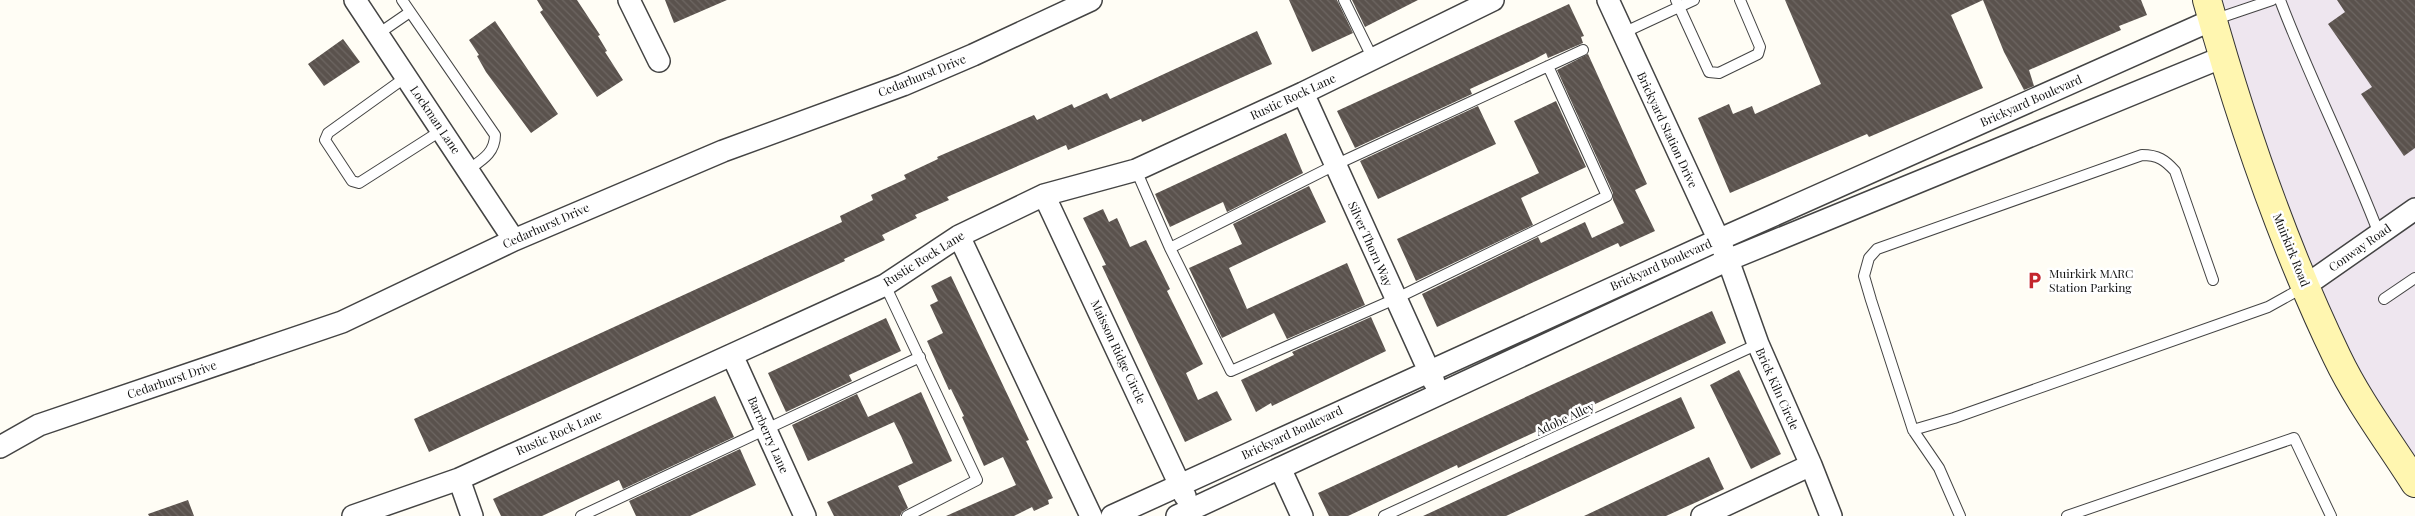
<svg xmlns="http://www.w3.org/2000/svg" width="2415" height="516" viewBox="0 0 2415 516" font-family="'Playfair Display',serif">
  <style>
    .industrial { fill: #eee6ef }
    .building { fill: url(#building-back-hatch) }
    .lines { fill: none; stroke-linecap: round; stroke-linejoin: round }
    .lane-casing { stroke: #444; stroke-width: 12 }
    .street-casing { stroke: #444; stroke-width: 24 }
    .secondary-casing { stroke: #333; stroke-width: 30 }
    .lane { stroke: #fff; stroke-width: 10 }
    .street { stroke: #fff; stroke-width: 21 }
    .secondary { stroke: #fff6b0; stroke-width: 28 }
    .labels { text-anchor: middle; stroke-width: 5; stroke-linejoin: round; paint-order: stroke }
    .street-label { font-size: 12px; fill: #111; stroke: #fff }
    .poi-label { font-size: 12px; fill: #111; stroke: #fff; text-anchor: start }
  </style>
  <defs>
    <pattern id="building-back-hatch" width="6" height="6" patternUnits="userSpaceOnUse" patternTransform="scale(1.25)"><rect width="6" height="6" fill="#5a524d"/><path d="M-1 5l2 2M0 0l6 6M5-1l2 2" fill="none" stroke="#6d6662"/></pattern>
  </defs>
  <rect width="100%" height="100%" fill="#fffdf5"/>
  <path class="industrial" d="M2208,0H2415V483L2305,286Z"/>
  <path class="building" d="M537,0H577L600,35L598,36L607,51L605,52L623,80L597,97L540,12L543,10Z
    M665,0H727L674,23Z
    M1289,0H1337L1353,33L1312,52Z
    M1352,0H1418L1365,27Z
    M1785,0H1983L1951,15L1983,88L1869,137L1867,134L1730,193L1698,118L1729,104L1733,114L1752,106L1755,114L1821,84Z
    M1983,0H2141L2147,15L2119,26L2121,30L2029,70L2034,86L2024,90L2004,52Z
    M2337,0H2415V148L2404,156L2361,94L2372,87L2328,24L2345,12Z
    M1569,4L1584,36L1581,37L1583,43L1548,58L1546,53L1535,59L1470,89L1472,94L1355,148L1337,111Z
    M495,21L558,114L531,133L486,72L477,56L479,55L469,40Z
    M1257,31L1272,64L1142,122L1141,119L1068,150L1066,145L947,197L949,200L915,215L917,218L882,235L885,240L844,259L845,261L429,452L414,419L842,222L840,216L873,200L871,195L906,179L904,175L938,159L937,157L1034,115L1037,120L1072,104L1074,108L1107,93L1110,99Z
    M343,39L360,62L324,86L308,64Z
    M1588,54L1647,184L1635,190L1655,231L1620,247L1618,243L1437,327L1422,294L1538,237L1541,243L1585,222L1592,238L1624,223L1613,200V193L1557,70Z
    M1556,101L1586,167L1521,198L1533,225L1416,281L1397,239L1539,173L1514,121Z
    M1478,106L1496,144L1378,199L1360,161Z
    M1286,133L1303,173L1227,212L1223,202L1170,227L1155,194Z
    M1309,186L1326,222L1229,268L1247,309L1347,263L1365,305L1287,339L1274,313L1222,338L1189,268L1242,244L1233,224Z
    M1103,209L1109,222L1117,218L1130,247L1146,240L1170,289L1167,291L1203,364L1186,373L1198,400L1217,391L1232,420L1185,442L1102,266L1106,265L1083,218Z
    M951,276L1029,440L1026,441L1053,498L1048,500L1049,504L1034,511L1032,507L1014,516H946L1016,485L1003,457L984,466L962,417L964,416L951,389L949,390L927,341L943,333L930,305L938,301L931,286Z
    M1712,311L1726,343L1458,468L1457,465L1348,516H1329L1318,493Z
    M1371,317L1386,351L1272,406L1271,403L1256,412L1241,380L1294,355L1292,352Z
    M886,318L901,351L849,375L852,381L786,412L768,373Z
    M1739,370L1781,454L1751,469L1710,385Z
    M921,392L952,461L898,486L908,508L902,512L900,516H834L827,502L913,463L901,436L894,422L808,461L792,425L857,394L868,417Z
    M715,396L734,437L623,489L619,480L542,516H501L493,499Z
    M1681,397L1695,428L1584,480L1506,516H1423Z
    M740,449L756,485L690,516H636L629,501Z
    M1709,457L1724,489L1699,501L1666,516H1584Z
    M188,500L194,516H149L148,514Z"/>
  <g class="lines">
    <defs>
      <path id="lane" d="M402,0L495,135C495,153 482,160 468,170
        M1344,0L1373,59
        M1676,0L1709,72L1719,73L1758,54L1760,47L1740,0
        M2280,0C2310,79 2349,155 2379,234
        M2213,20L2272,0
        M1623,33L1694,0
        M378,34L410,12
        M406,77L328,133L325,140L352,181L359,183L442,130
        M1136,170L1170,248L1231,371L1395,299L1607,196L1548,66
        M1170,248L1335,165L1583,50
        M885,285L977,480L907,516
        M2384,299L2415,278
        M1913,430L1954,418L2268,307L2304,287
        M581,516L920,357
        M1384,516L1758,344
        M1960,516L1939,468L1913,430L1871,300L1864,276L1869,258L1877,249L2142,155C2158,155 2165,160 2175,171L2213,280
        M2067,516L2294,438L2331,516"/>
      <path id="street" d="M355,0L514,240
        M629,0L659,61
        M1608,0L1728,260L1758,344L1811,465L1831,516
        M1303,93L1434,382
        M1044,195L1185,496
        M959,236L1091,516
        M2305,286L2415,209
        M732,355L805,516
        M0,447L39,425L342,322L514,240L723,151L903,85L973,55L1091,0
        M1280,468L1302,516
        M459,479L472,516
        M353,516L459,479L885,285L959,236L1044,195L1136,170L1303,93L1493,0
        M1112,516L1718,240L2212,20
        M1177,516L1728,260L2223,57
        M1702,516L1811,465"/>
      <path id="secondary" d="M2207,0C2241,122 2282,243 2337,357C2358,401 2389,442 2415,483"/>
    </defs>
    <use href="#lane" class="lane-casing"/>
    <use href="#street" class="street-casing"/>
    <use href="#secondary" class="secondary-casing"/>
    <use href="#lane" class="lane"/>
    <use href="#street" class="street"/>
    <use href="#secondary" class="secondary"/>
  </g>
  <defs>
    <symbol id="parking-bare" viewBox="-9 -9 18 18"><path d="M-3.5-5.5H1a3.5 3.5 0 0 1 0 7H-1V5.5H-3.5ZM-1-3.4V-.6H.8a1.4 1.4 0 0 0 0-2.8Z" fill="#c4262e" stroke="#fff" stroke-width="2.5" paint-order="stroke"/></symbol>
  </defs>
  <g fill-rule="evenodd">
    <use href="#parking-bare" x="2022" y="268" width="25" height="25"/>
  </g>
  <g class="labels">
    <g class="street-label">
      <text transform="translate(922 76) rotate(-22)" y="4">Cedarhurst Drive</text>
      <text transform="translate(1293 97) rotate(-25)" y="4">Rustic Rock Lane</text>
      <text transform="translate(2031 101) rotate(-24)" y="4">Brickyard Boulevard</text>
      <text transform="translate(435 120) rotate(56)" y="4">Lockman Lane</text>
      <text transform="translate(1667 130) rotate(65)" y="4">Brickyard Station Drive</text>
      <text transform="translate(546 226) rotate(-24)" y="4">Cedarhurst Drive</text>
      <text transform="translate(1370 244) rotate(66)" y="4">Silver Thorn Way</text>
      <text transform="translate(2360 248) rotate(-35)" y="4">Conway Road</text>
      <text transform="translate(2291 250) rotate(68)" y="4">Muirkirk Road</text>
      <text transform="translate(924 259) rotate(-32)" y="4">Rustic Rock Lane</text>
      <text transform="translate(1661 265) rotate(-24)" y="4">Brickyard Boulevard</text>
      <text transform="translate(1118 352) rotate(65)" y="4">Maisson Ridge Circle</text>
      <text transform="translate(172 380) rotate(-19)" y="4">Cedarhurst Drive</text>
      <text transform="translate(1777 389) rotate(66)" y="4">Brick Kiln Circle</text>
      <text transform="translate(1565 419) rotate(-25)" y="4">Adobe Alley</text>
      <text transform="translate(559 433) rotate(-24)" y="4">Rustic Rock Lane</text>
      <text transform="translate(1292 433) rotate(-25)" y="4">Brickyard Boulevard</text>
      <text transform="translate(768 435) rotate(66)" y="4">Barrberry Lane</text>
    </g>
    <g class="poi-label">
      <text x="2049" y="278">Muirkirk MARC<tspan x="2049" dy="14">Station Parking</tspan></text>
    </g>
  </g>
</svg>
